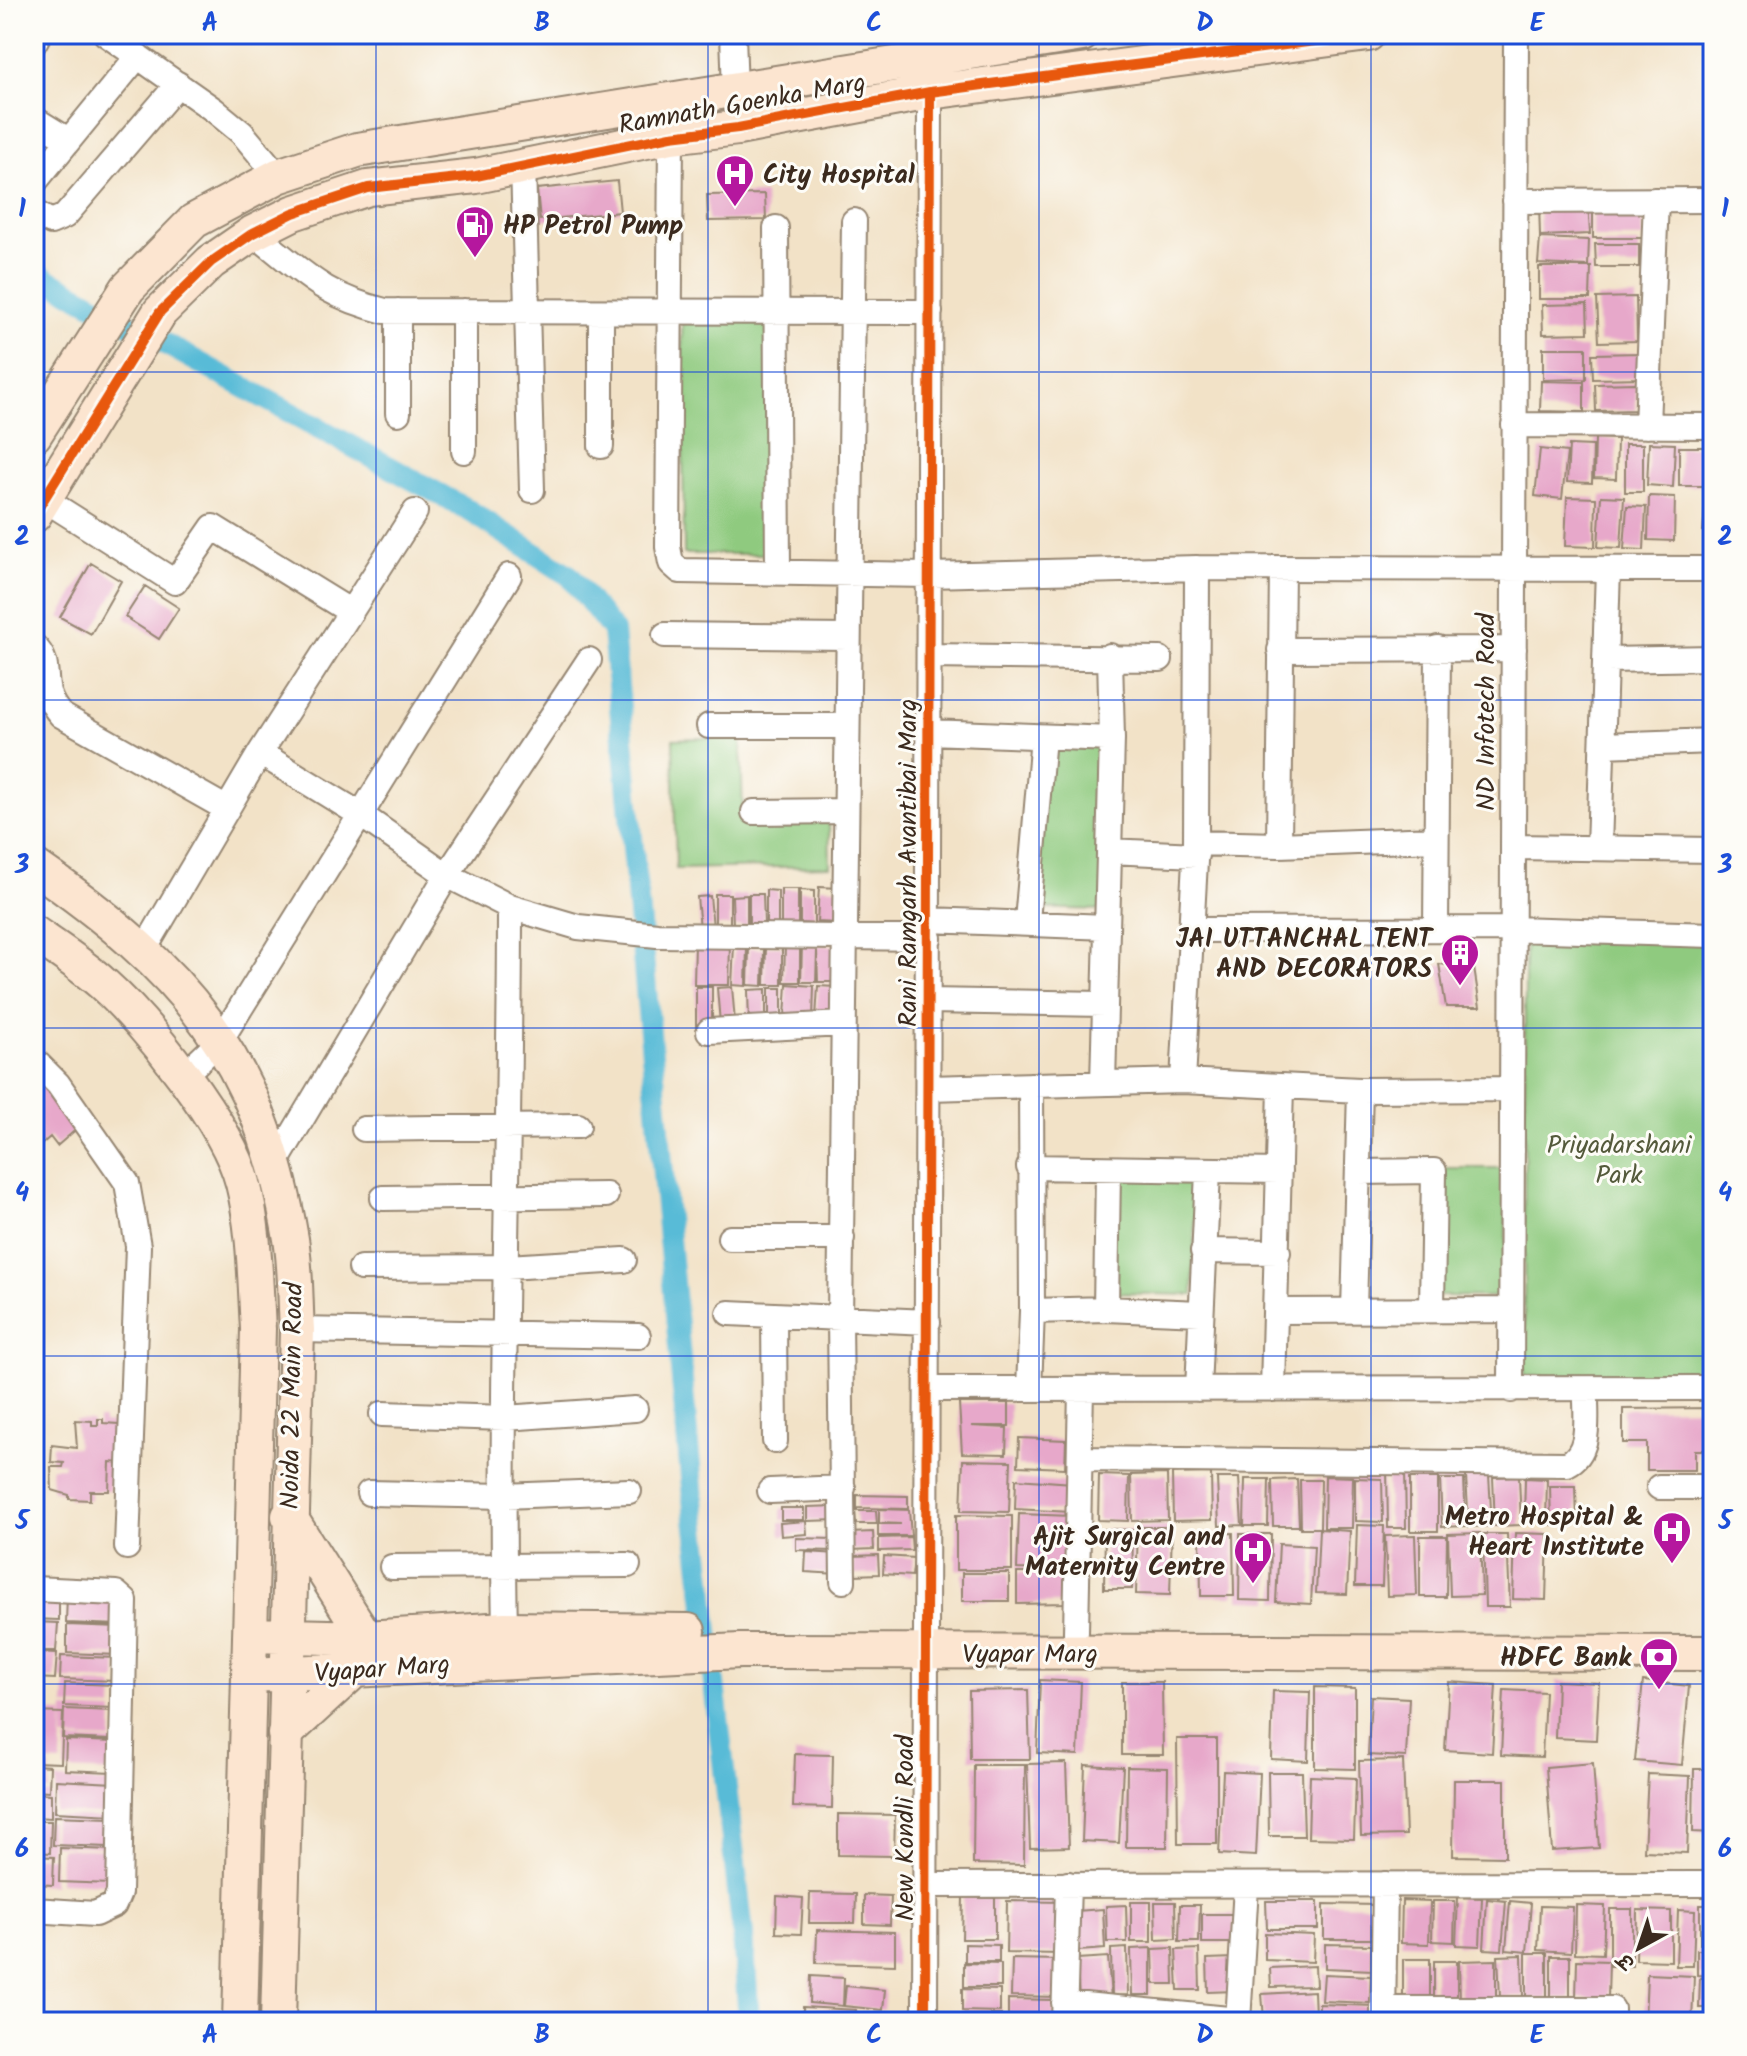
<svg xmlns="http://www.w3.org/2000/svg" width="1747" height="2056" viewBox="0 0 1747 2056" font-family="Kalam,'Playpen Sans Deva',sans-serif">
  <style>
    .green { fill: #8fca7f; stroke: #657a4e; stroke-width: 2 }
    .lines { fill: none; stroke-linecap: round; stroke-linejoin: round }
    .canal { stroke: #58bbd7; stroke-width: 22 }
    .building { fill: #e7a8ca }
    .street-casing { stroke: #968672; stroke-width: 28 }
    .secondary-casing { stroke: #968672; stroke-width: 38 }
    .street { stroke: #fff; stroke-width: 24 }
    .secondary { stroke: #fce5d0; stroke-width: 34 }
    .cycleway-casing { stroke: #fdfcf7; stroke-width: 15 }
    .cycleway { stroke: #e8590c; stroke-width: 10 }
    .grid { fill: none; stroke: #1d4ed8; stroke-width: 2; stroke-opacity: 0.55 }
    .labels { text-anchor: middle; stroke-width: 6; stroke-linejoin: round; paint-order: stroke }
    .street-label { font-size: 26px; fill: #3b2a1e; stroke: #fdfcf7 }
    .poi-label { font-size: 26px; font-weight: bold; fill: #3b2a1e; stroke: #fdfcf7; text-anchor: end }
    .park-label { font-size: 26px; fill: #545a3b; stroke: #fdfcf7 }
    .neatline { fill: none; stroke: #1d4ed8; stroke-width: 3 }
    .grid-label { font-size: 26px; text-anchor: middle; font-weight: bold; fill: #1d4ed8 }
  </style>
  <rect width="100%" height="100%" fill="#fdfcf7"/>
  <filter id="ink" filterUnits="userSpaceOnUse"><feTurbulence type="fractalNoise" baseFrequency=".0125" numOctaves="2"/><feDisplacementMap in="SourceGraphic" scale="16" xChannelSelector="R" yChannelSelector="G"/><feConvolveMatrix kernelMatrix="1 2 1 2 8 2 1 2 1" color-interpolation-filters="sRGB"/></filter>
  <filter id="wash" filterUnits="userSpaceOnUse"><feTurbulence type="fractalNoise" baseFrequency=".006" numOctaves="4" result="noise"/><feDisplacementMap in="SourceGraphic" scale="32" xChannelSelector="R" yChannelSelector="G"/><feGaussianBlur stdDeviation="1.8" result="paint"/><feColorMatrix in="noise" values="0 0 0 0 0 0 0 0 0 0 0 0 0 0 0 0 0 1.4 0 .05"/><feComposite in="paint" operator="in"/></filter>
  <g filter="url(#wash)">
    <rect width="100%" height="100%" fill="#f2e2c7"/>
    <path class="green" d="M769,320L772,554H684L682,321Z
      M1037,729L1107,731L1103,910L1033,908Z
      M741,737L743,821L829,819L830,866L676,869L673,739Z
      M1525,932L1713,943V1376H1524Z
      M1115,1165L1196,1167L1193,1295L1112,1293Z
      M1436,1168H1506V1297L1436,1296Z"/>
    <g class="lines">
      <path class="canal" d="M34,272L470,511L570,576L613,631L694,1510L743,1934L749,2022"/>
    </g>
    <g id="blocks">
      <path class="building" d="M617,181L620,212L540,220L537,189Z
        M765,194L766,220L708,221L707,195Z
        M1588,201L1590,234L1540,236L1539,203Z
        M1593,209H1643V238H1593Z
        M1540,238L1589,240L1588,266L1538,264Z
        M1595,244H1639V267H1596Z
        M1539,267H1591L1590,299H1539Z
        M1636,297L1637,341L1599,342L1597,298Z
        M1587,304L1588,333L1543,334L1542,305Z
        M1543,348H1586V379L1543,380Z
        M1642,353L1643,378L1593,379L1592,354Z
        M1541,381L1584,382V412L1540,411Z
        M1636,383V410L1596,411L1595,384Z
        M1595,438L1617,439L1616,479L1594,478Z
        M1649,443L1675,444L1673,487L1647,485Z
        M1625,444H1643V492H1625Z
        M1569,445L1593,446L1592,483L1567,482Z
        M1679,447H1705V486H1679Z
        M1540,449L1567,452L1562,499L1535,496Z
        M1601,496L1624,497L1621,548L1598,547Z
        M1649,496L1675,497L1674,541L1648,540Z
        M1567,497L1596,498L1595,547L1565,546Z
        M1706,497H1713V532L1703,531Z
        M1627,506L1646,507L1644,550L1624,549Z
        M91,563L121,581L91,634L60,617Z
        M145,586L179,608L159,639L125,617Z
        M819,887L839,888L837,923L817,922Z
        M781,889H798V926L781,925Z
        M766,890L778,891V925H766Z
        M800,890L814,891V924L800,923Z
        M715,894H730V926H715Z
        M749,894H763L764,925H749Z
        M747,895V926H733L732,896Z
        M710,896L713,927L700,928L697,897Z
        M695,942H730L729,985H694Z
        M785,944H800V982H784Z
        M734,945L747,946L746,986L732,985Z
        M802,945L835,946L836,982H818L817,951L816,982H801Z
        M766,946H782V985H765Z
        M749,948L764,949L763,986L748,985Z
        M1439,964L1474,968L1480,1007H1446Z
        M787,984L814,986L813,1019L785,1017Z
        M818,986L836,987L834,1014L816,1018Z
        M696,987H712V1026H696Z
        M732,987L735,1022L720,1023L717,988Z
        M769,988H782V1016H769Z
        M766,989V1024H749L748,990Z
        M34,1075L80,1126L57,1146L50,1137L34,1151Z
        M959,1403H1009V1426H971L1007,1428L1006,1454L962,1453Z
        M1713,1408V1450H1695V1470H1647V1443H1623V1409Z
        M98,1419H103V1423L119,1424V1429H126L124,1463L110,1462L109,1491H90V1500L69,1499V1495L52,1490L51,1467H63L64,1463L51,1462L52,1445L77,1448L75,1420L92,1421V1426H98Z
        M1019,1438L1066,1440L1065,1468L1018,1466Z
        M963,1460L1011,1461L1009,1512L961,1511Z
        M1387,1469H1405L1406,1528H1388Z
        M1211,1473L1212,1520L1173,1521L1172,1474Z
        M1167,1474L1168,1520L1132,1521L1131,1475Z
        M1099,1475L1129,1476L1128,1521L1098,1520Z
        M1489,1475L1492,1526L1469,1527L1466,1476Z
        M1325,1476L1353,1477L1352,1528H1324Z
        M1519,1476L1521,1525L1495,1526L1493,1477Z
        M1217,1478H1239L1242,1525L1219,1526Z
        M1355,1478L1382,1479L1383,1522L1355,1521Z
        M1410,1478H1438V1531H1410Z
        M1525,1478L1547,1479L1546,1522L1524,1521Z
        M1016,1479L1073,1483L1071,1512L1015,1509Z
        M1245,1479H1269L1268,1526H1244Z
        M1297,1479L1299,1526H1273L1272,1480Z
        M1440,1479H1464L1466,1526L1442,1527Z
        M1300,1480H1321L1320,1528H1301Z
        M1550,1486H1576L1577,1525H1551Z
        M857,1495L908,1496V1509L857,1508Z
        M838,1506V1520L807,1521V1507Z
        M781,1508H804V1520H781Z
        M879,1509L909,1510L911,1536H878V1524H901L879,1523Z
        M855,1511H876L877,1524H856Z
        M1019,1514L1072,1516L1070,1571L1017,1569Z
        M956,1515L1012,1516V1570H956Z
        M806,1521L807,1534L781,1536L780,1523Z
        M1357,1525L1384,1526L1382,1586H1355Z
        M1138,1527H1172L1170,1595L1136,1594Z
        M1105,1529L1133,1530L1132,1589H1104Z
        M1319,1529L1350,1531L1347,1594L1316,1593Z
        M873,1532L874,1549L851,1550L849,1533Z
        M1233,1533L1234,1596H1201L1200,1534Z
        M1480,1533L1482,1595L1450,1596L1448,1534Z
        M1515,1533L1548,1534L1546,1600L1513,1599Z
        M1240,1534H1271L1270,1601L1239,1600Z
        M1483,1534H1507L1510,1607H1485Z
        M1415,1535L1417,1595L1387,1596L1385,1536Z
        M1420,1536H1447L1446,1597H1420Z
        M911,1537L912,1550L879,1551V1538Z
        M796,1538L835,1539V1551L796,1550Z
        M1279,1544L1314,1546L1311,1604L1276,1602Z
        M806,1552L839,1554L838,1574L805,1572Z
        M878,1555L879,1574L854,1575L853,1556Z
        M884,1556L914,1558L912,1576L883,1574Z
        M962,1573H1009V1601H962Z
        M1017,1573H1065V1603L1017,1604Z
        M67,1595L122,1598L121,1625L66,1623Z
        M34,1596L59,1597V1620L34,1619Z
        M34,1622L58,1623L56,1651H34Z
        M67,1625L119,1627L118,1655L67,1653Z
        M34,1652L57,1653L55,1679L34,1678Z
        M61,1656L117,1658L116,1681L60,1679Z
        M1040,1680L1081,1682L1078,1755L1037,1753Z
        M1557,1681L1599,1683L1596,1740L1555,1738Z
        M1643,1681L1689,1686L1682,1765L1635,1761Z
        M1122,1682H1162L1163,1755H1122Z
        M1449,1682L1496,1685L1492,1753L1445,1750Z
        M65,1683L114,1685L113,1708L64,1706Z
        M1315,1687L1355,1688V1769L1315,1768Z
        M1028,1690L1030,1759H970L969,1691Z
        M1504,1690L1545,1692L1542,1757L1501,1755Z
        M1273,1691L1310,1692L1308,1761L1271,1759Z
        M1371,1696L1409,1698L1406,1757L1368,1755Z
        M64,1709L113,1711L112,1740L63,1738Z
        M34,1712L63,1713L61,1763L34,1762Z
        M1177,1739H1217V1844H1178Z
        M66,1740L114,1742L113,1772L65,1770Z
        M795,1754L833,1755L832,1808L793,1807Z
        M1403,1760L1406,1835L1361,1836L1359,1761Z
        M1066,1763L1069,1847L1030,1848L1027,1764Z
        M1593,1763L1599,1848L1552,1851L1546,1767Z
        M34,1765L50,1766L49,1791L34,1790Z
        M974,1765H1025L1024,1865L973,1864Z
        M1085,1765L1123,1767L1119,1843L1082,1841Z
        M1127,1767L1168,1768L1167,1847H1126Z
        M1694,1769H1713V1833L1693,1832Z
        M1223,1771L1260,1773L1256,1856L1219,1854Z
        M1268,1772H1302L1304,1836H1269Z
        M1648,1774L1690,1776L1687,1853L1644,1851Z
        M1310,1776L1356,1778L1354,1839L1308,1838Z
        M56,1780L114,1783L113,1815L55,1812Z
        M1454,1780H1505V1857L1453,1856Z
        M34,1793L51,1794V1818L34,1817Z
        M838,1814L895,1815L894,1856L838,1855Z
        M54,1816L110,1818L109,1847L53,1845Z
        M34,1821H51L50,1853L34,1852Z
        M60,1848L112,1850L111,1884L59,1882Z
        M34,1856L54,1857L53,1885L34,1884Z
        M810,1893L856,1894L855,1923H809Z
        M864,1895L891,1896L890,1925L864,1924Z
        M777,1896L803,1898L801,1934L776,1933Z
        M963,1897L995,1898V1939H962Z
        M1458,1897L1482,1898L1480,1946L1456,1945Z
        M1487,1899L1506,1901L1502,1950L1484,1949Z
        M1402,1900L1430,1901L1429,1944L1401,1943Z
        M1007,1901L1063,1902L1062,1954L1006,1953Z
        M1266,1901H1318V1929H1267Z
        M1433,1901H1455L1454,1942L1432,1941Z
        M1510,1901L1531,1903L1527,1952L1506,1950Z
        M1131,1902H1151V1942H1131Z
        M1155,1902H1175L1176,1939L1156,1940Z
        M1324,1904L1376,1905V1939H1324Z
        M1126,1905L1127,1942H1107L1106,1906Z
        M1180,1905H1200L1199,1942H1179Z
        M1576,1905L1605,1906L1603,1954L1575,1953Z
        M1700,1905H1713V1944H1700Z
        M1540,1906L1573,1907L1571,1952L1538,1950Z
        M1103,1909L1105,1949L1079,1951L1076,1911Z
        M1610,1909H1632V1966H1610Z
        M1637,1910L1671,1911V1961L1636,1960Z
        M1678,1910L1695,1911L1693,1966H1676Z
        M1202,1914H1234V1943H1202Z
        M817,1930L895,1932V1965L816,1963Z
        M1265,1933L1314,1935L1313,1962L1265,1960Z
        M965,1944L999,1945V1962H965Z
        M1325,1944L1373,1945V1970L1325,1968Z
        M1127,1948L1128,1995L1112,1996L1111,1949Z
        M1151,1948V1995H1132L1131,1949Z
        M1173,1948L1174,1984H1154L1153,1949Z
        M1199,1949L1200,1990H1178L1176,1950Z
        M1697,1950H1713V1976L1697,1975Z
        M1526,1953H1547V1999L1526,1998Z
        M1522,1955L1523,1996L1500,1997L1498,1956Z
        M1551,1956H1570V1998H1551Z
        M1108,1957L1111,1999L1079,2000L1077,1959Z
        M1234,1958L1235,1991L1208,1992L1207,1959Z
        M1012,1959L1059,1960V1997L1011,1996Z
        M1403,1959H1430V2004H1403Z
        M1496,1960V2005H1460L1459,1961Z
        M1577,1960L1609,1961L1608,1999L1576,1998Z
        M1434,1961H1457V2001L1434,2000Z
        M964,1963L1001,1964V1987H964Z
        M1315,1966L1316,1986L1271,1987L1270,1968Z
        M1324,1974L1371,1976L1370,2003L1322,2001Z
        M1647,1974L1694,1976L1692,2022H1645Z
        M811,1976L844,1978L843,2006L810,2003Z
        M1700,1978H1713V2008H1699Z
        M846,1986L885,1990L883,2010L844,2006Z
        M962,1989L1000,1990V2012L962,2011Z
        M1314,1991L1315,2016L1264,2019L1262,1994Z
        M1008,1999L1054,2000V2022H1008Z
        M1319,2004L1375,2006V2022H1319Z
        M803,2007L856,2010L855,2022H803Z
        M860,2014L901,2018L900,2022H859Z
        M960,2015H1001V2022H959Z"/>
    </g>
  </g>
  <g filter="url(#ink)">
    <use href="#blocks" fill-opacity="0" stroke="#968672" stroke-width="2"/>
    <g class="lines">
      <defs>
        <path id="street" d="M106,34L214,110L242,133L278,176
          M733,34L735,92
          M34,43L39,34
          M34,119L68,140
          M671,136L668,547L671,563L680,571L929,575L1197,568L1713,569
          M523,164L532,490
          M34,183L138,56
          M1515,201L1713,200
          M34,212L51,222L65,216L178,84
          M776,228L778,572
          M253,233C304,272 320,295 385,311L930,312
          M464,311V451
          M398,413V311
          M1514,425L1713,426
          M1647,426L1656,200
          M601,446V312
          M44,499L175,582L213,527L351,612
          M665,635L848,637
          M34,646C56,666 35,687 61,715L227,809
          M1280,650L1514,649
          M929,656L1160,659
          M1607,660L1713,658
          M709,726H847
          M929,732L1112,739
          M1603,745L1713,741
          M260,753L361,815L447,875L510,907L578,927L657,935L929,938
          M754,812L846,811
          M1196,843L1279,845L1435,839
          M1279,845L1282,568
          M1513,847L1713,850
          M1599,848L1608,569
          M1109,851L1196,855
          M929,920L1107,927
          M1027,921L1043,737
          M1436,929L1438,648
          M1193,930L1513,929L1713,935
          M144,950L260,753L415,512
          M929,1001L1104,1004
          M709,1031L843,1024
          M34,1060L58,1084L127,1183L138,1246L127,1547
          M182,1077L220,1041L509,576
          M1183,1081L1196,843L1197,568
          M1103,1083L1112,739L1110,656
          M929,1088L1183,1081L1360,1090L1512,1089
          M364,1129L578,1126
          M275,1164L447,875L589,660
          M1029,1167L1279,1171
          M1358,1172L1434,1171L1432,1309
          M383,1198L606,1195
          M730,1238H842
          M1203,1251L1278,1252
          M361,1268L507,1267L624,1260
          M1106,1309L1108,1170
          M1354,1310L1360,1090
          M1032,1311L1106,1309L1200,1313
          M1277,1311L1511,1310
          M729,1313L928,1322
          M774,1315L775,1441
          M297,1330L638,1336
          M928,1389L1713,1388
          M1029,1389L1032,1311L1031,1085
          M1198,1389L1208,1172
          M1273,1389L1281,1087
          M1511,1390L1516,34
          M382,1414L505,1418L635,1409
          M1080,1459L1567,1464C1593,1452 1585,1415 1586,1390
          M1659,1487H1713
          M770,1491L843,1488
          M369,1493L504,1496L629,1491
          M392,1567L628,1565
          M843,1581L840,1319L854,221
          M34,1589L116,1593L125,1601L119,1893L114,1905L95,1914L34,1910
          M505,1629C500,1388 510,1148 510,907
          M1076,1632L1081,1389
          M926,1885L1713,1884
          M1064,2003L1239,2020
          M1383,2009H1612V2022
          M925,2022L930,92
          M1064,2022L1068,1884
          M1238,2022L1246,1886
          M1383,2022L1385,1884"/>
        <path id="secondary" d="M34,435L128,288L194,221L278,176L357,150L1082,34
          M34,515L160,312L211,262L253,233L293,213L368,188L476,176L671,136L738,128L930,92L1368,34
          M34,866C183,969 260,1056 291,1239C296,1269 295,1300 297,1330L278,2022
          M34,933C57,949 82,965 103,984C148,1024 228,1125 243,1183C255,1230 255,1280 258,1329L240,2022
          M289,1516L366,1638
          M252,1635L366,1638L505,1629L688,1631
          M251,1675L740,1651L1713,1653
          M285,1734L355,1670"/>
      </defs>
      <use href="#street" class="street-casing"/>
      <use href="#secondary" class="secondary-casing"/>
      <use href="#street" class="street"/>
      <use href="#secondary" class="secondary"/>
      <defs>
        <path id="cycleway" d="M34,515L160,312L211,262L253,233L293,213L368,188L476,176L671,136L738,128L930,92L1368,34
          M925,2022L930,92"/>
      </defs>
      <use href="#cycleway" class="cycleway-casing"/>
      <use href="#cycleway" class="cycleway"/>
    </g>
  </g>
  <path class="grid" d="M376,34V2022M708,34V2022M1039,34V2022M1371,34V2022M34,372H1713M34,700H1713M34,1028H1713M34,1356H1713M34,1684H1713"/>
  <defs>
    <symbol id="hospital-pin" viewBox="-11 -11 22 30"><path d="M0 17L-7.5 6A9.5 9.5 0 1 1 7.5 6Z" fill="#b5179e" stroke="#fdfcf7"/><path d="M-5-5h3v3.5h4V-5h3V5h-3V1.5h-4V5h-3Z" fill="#fff"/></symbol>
    <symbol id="fuel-pin" viewBox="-11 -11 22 30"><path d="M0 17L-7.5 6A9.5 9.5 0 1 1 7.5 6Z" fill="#b5179e" stroke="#fdfcf7"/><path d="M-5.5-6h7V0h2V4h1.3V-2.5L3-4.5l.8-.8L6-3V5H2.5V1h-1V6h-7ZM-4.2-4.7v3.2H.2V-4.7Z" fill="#fff"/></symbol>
    <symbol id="building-pin" viewBox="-11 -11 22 30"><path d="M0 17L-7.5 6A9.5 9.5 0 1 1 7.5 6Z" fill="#b5179e" stroke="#fdfcf7"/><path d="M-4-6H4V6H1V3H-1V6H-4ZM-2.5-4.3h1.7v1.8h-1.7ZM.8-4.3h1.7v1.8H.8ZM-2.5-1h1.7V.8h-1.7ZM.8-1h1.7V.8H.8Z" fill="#fff"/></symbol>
    <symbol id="bank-pin" viewBox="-11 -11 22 30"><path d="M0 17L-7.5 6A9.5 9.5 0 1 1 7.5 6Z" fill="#b5179e" stroke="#fdfcf7"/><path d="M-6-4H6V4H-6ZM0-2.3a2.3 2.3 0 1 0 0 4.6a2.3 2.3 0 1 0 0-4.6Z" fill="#fff"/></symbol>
  </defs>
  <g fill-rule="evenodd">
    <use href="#hospital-pin" x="713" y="152" width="44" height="60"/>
    <use href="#fuel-pin" x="453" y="203" width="44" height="60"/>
    <use href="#building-pin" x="1438" y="931" width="44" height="60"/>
    <use href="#hospital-pin" x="1650" y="1509" width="44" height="60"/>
    <use href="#hospital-pin" x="1231" y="1529" width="44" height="60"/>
    <use href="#bank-pin" x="1637" y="1635" width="44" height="60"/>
  </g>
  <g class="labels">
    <g class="street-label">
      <text transform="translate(742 103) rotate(-10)" y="9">Ramnath Goenka Marg</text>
      <text transform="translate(1485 712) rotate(-90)" y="9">ND Infotech Road</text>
      <text transform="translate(907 863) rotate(-90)" y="9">Rani Ramgarh Avantibai Marg</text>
      <text transform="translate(291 1396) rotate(-89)" y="9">Noida 22 Main Road</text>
      <text x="1030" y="1662">Vyapar Marg</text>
      <text transform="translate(382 1668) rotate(-4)" y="9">Vyapar Marg</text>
      <text transform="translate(904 1828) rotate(-90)" y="9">New Kondli Road</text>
    </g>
    <g class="poi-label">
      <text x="763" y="183" text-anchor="start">City Hospital</text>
      <text x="503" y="234" text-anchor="start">HP Petrol Pump</text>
      <text x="1432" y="947">JAI UTTANCHAL TENT<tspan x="1432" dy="30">AND DECORATORS</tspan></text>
      <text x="1644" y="1525">Metro Hospital &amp;<tspan x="1644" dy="30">Heart Institute</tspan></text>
      <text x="1225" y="1545">Ajit Surgical and<tspan x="1225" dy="30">Maternity Centre</tspan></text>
      <text x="1631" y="1666">HDFC Bank</text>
    </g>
    <g class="park-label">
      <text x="1619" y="1153">Priyadarshani<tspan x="1619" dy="30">Park</tspan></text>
    </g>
  </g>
  <rect width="1747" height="2056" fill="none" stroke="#fdfcf7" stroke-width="88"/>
  <g transform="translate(1639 1948) rotate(220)" stroke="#fdfcf7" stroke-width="6" paint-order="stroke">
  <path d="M0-6L14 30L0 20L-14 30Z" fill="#3b2a1e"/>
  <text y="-12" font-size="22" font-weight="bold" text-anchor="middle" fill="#3b2a1e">उ</text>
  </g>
  <rect x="44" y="44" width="1659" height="1968" class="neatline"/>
  <g class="grid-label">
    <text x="210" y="31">A</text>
    <text x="542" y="31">B</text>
    <text x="874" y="31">C</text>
    <text x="1205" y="31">D</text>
    <text x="1537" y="31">E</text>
    <text x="22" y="217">1</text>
    <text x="1725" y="217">1</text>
    <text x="22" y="545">2</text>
    <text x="1725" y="545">2</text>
    <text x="22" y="873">3</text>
    <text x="1725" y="873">3</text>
    <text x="22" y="1201">4</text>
    <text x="1725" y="1201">4</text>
    <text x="22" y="1529">5</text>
    <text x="1725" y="1529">5</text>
    <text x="22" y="1857">6</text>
    <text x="1725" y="1857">6</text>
    <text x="210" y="2043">A</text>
    <text x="542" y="2043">B</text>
    <text x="874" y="2043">C</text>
    <text x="1205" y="2043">D</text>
    <text x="1537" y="2043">E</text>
  </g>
</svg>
